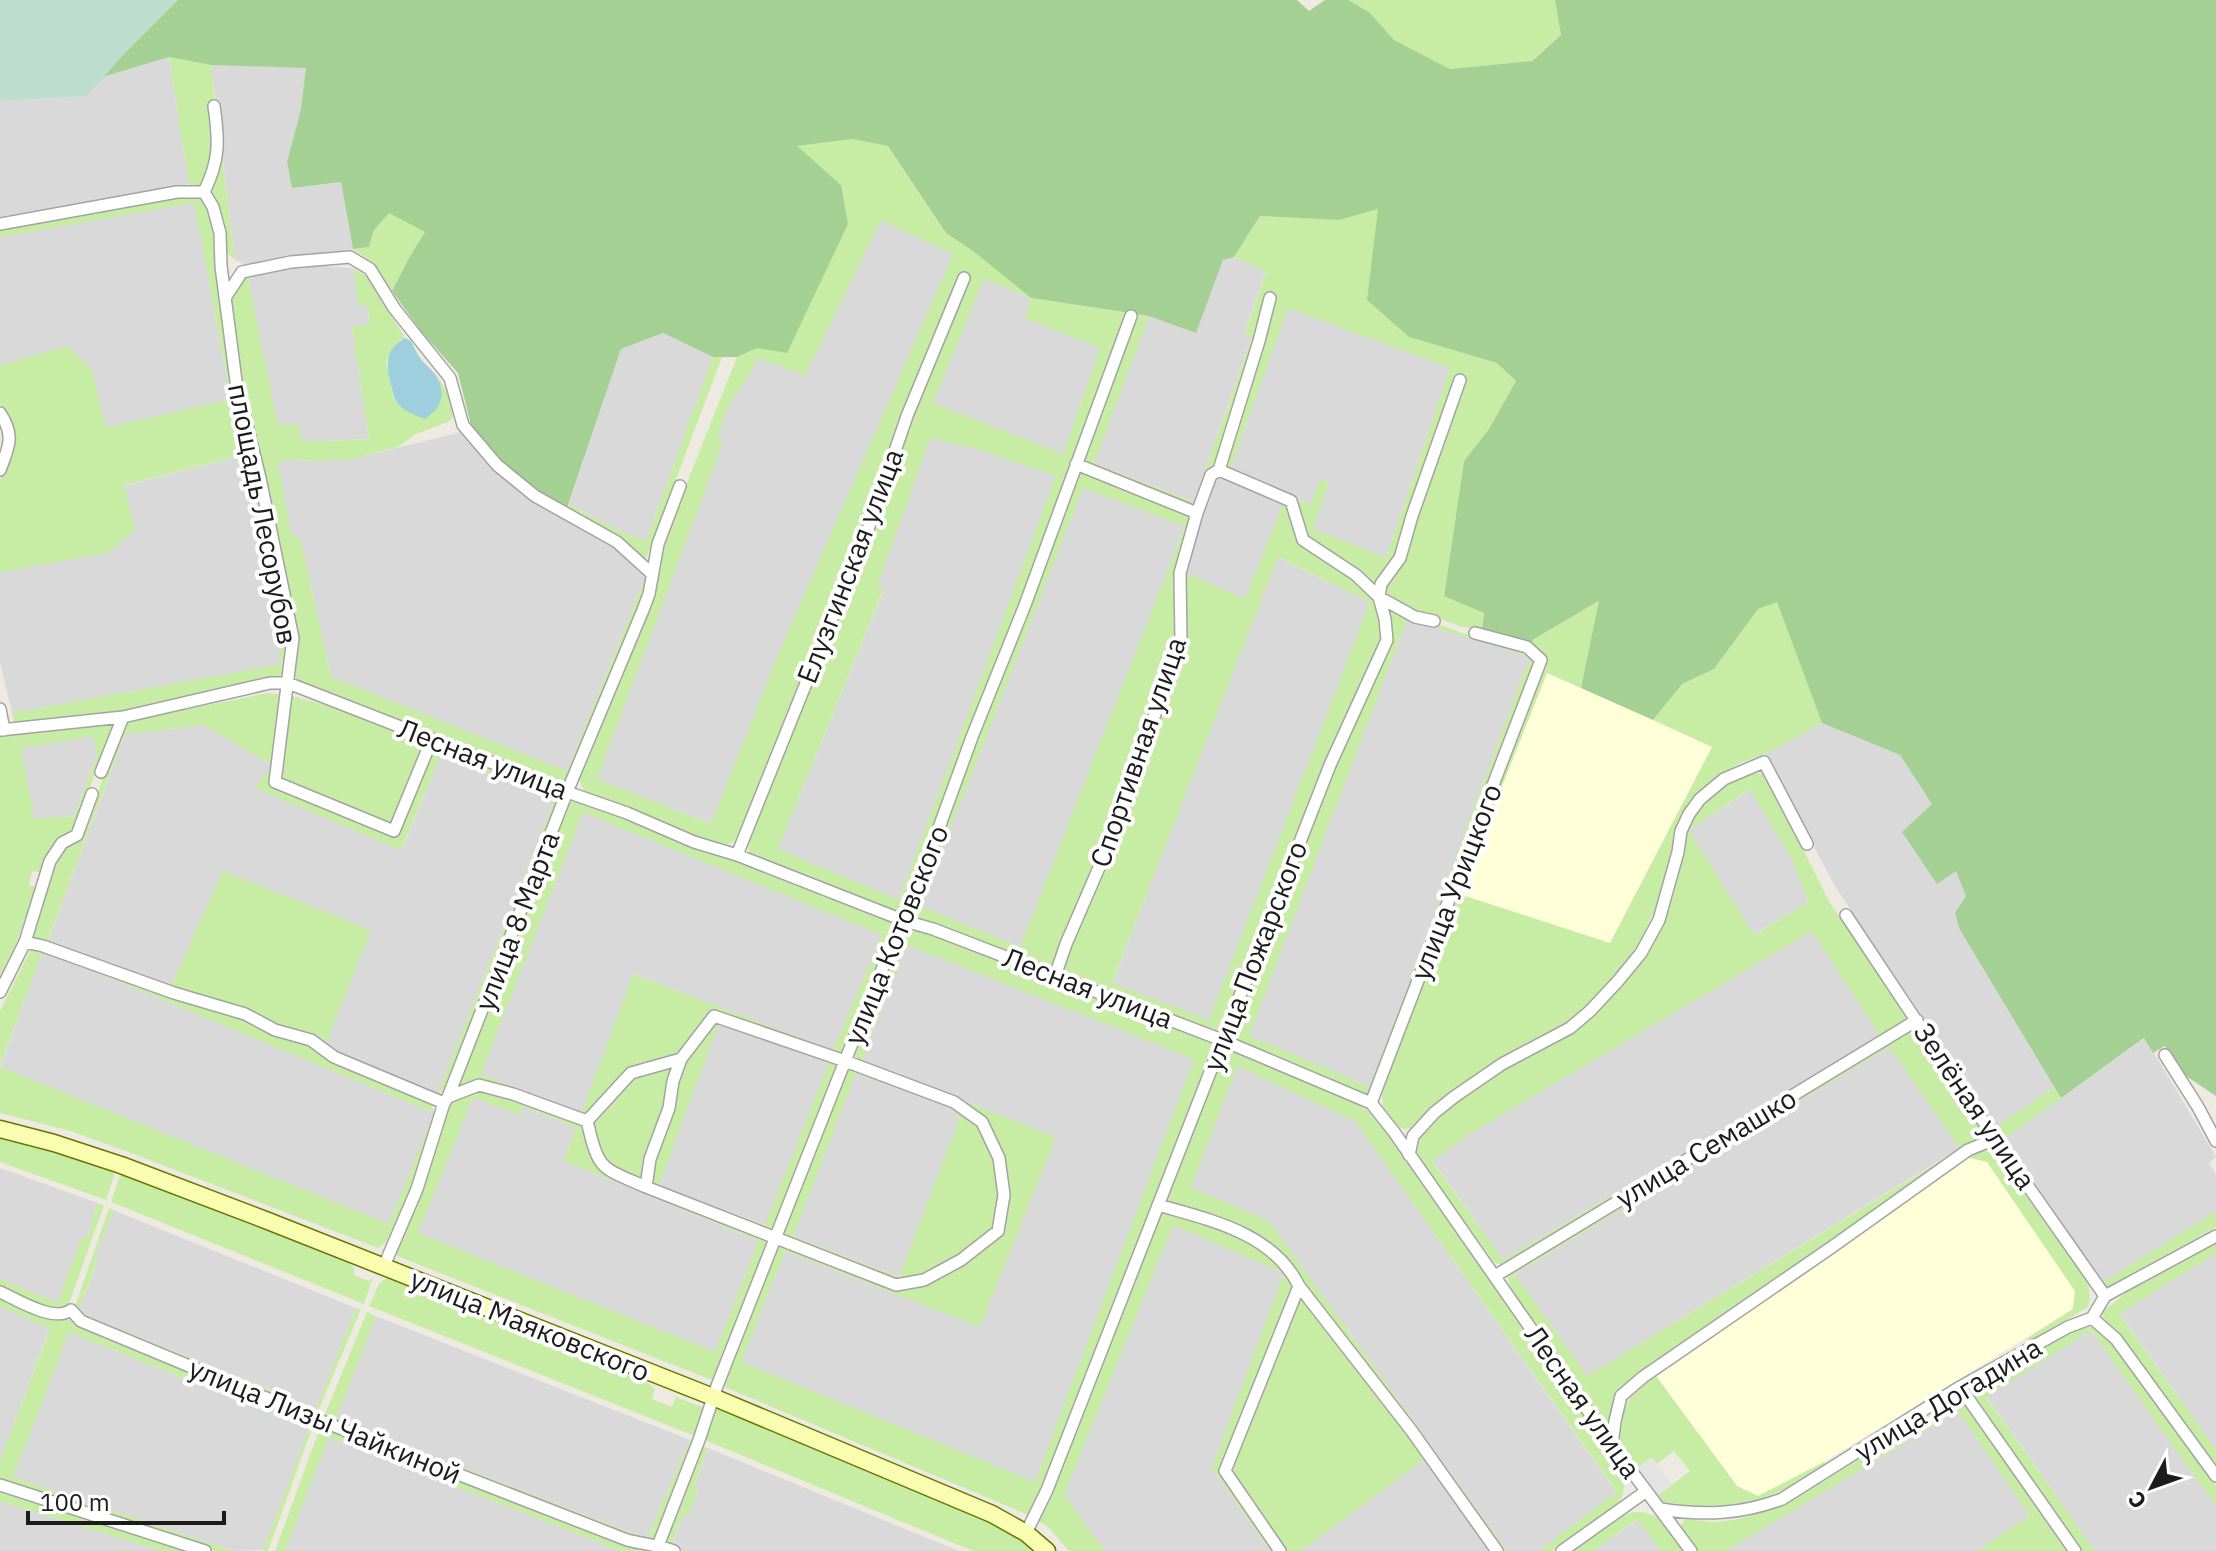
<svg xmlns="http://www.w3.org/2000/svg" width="2216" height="1551" viewBox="0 0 2216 1551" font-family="'IBM Plex Sans',sans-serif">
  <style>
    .residential { fill: #dad9d9 }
    .education { fill: #feffd9 }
    .grass { fill: #c6eda3; fill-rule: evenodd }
    .forest { fill: #a4d193 }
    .wetland { fill: #bddecf }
    .parking { fill: #e4e4e4 }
    .water { fill: #9ecfdf }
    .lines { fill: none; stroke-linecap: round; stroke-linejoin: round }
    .minor-casing { stroke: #a3a3a3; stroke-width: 14 }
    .secondary-casing { stroke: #687600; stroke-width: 19 }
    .minor { stroke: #fff; stroke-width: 11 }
    .secondary { stroke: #f8fdb0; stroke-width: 16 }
    .labels { text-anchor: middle; stroke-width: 8; stroke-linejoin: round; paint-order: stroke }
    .street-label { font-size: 28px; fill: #1c1c1c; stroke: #fff }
  </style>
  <rect width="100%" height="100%" fill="#eeeae1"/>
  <path class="residential" d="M169,57L189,184L0,217V101L87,96L103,77Z
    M211,65L307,67L301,109L287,162L292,188L341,182L353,249L247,265L235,260Z
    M194,202L231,399L106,428L92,370L68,347L0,365V237Z
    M881,220L953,254L778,655L712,824L597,779L723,442L717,439L728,407L759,357L805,376Z
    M1234,257L1266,270L1245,333L1252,336L1194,502L1094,463L1149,316L1196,332L1223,260Z
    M322,266L353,268L359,305L368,304L369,325L352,327L369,439L302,442L278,426L248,279L282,268Z
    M984,279L1031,298L1026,318L1100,348L1063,454L932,404Z
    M1288,307L1450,368L1386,558L1312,529L1329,483L1311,505L1230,469Z
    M663,333L713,357L646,541L619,531L569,504L621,349Z
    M461,432L494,469L534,503L614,548L645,578L567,771L331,677L301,541L291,533L277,464L280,460L329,461L331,458L345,461Z
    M930,438L980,450L1057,476L899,900L778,849L884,589L877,587Z
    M241,456L282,664L12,713L0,662V572L108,553L123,486Z
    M1218,476L1284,502L1245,599L1183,573Z
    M1083,487L1185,526L1021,947L919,907Z
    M1277,557L1370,602L1209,1020L1112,984Z
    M1407,619L1530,657L1371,1088L1248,1036Z
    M1822,723L1900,755L1933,804L1966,896L1960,930L2055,1087L1996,1127L1833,883L1765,754Z
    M204,725L272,765L256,788L402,849L441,754L555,799L437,1095L352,1061L325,1046L371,930L223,871L170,988L48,941L125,734Z
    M93,735L97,756L74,816L33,819L21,748Z
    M1751,789L1793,861L1809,902L1753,935L1689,830Z
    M583,812L882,935L834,1051L634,974L581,1114L480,1074Z
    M1812,930L1881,1035L1503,1260L1432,1160L1473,1132Z
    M907,945L1195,1058L1035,1482L741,1362L785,1251L980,1327L1056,1137L862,1060Z
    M43,950L434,1113L390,1225L0,1067Z
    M718,1023L829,1063L766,1225L658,1187Z
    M2145,1038L2216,1157L2209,1163L2216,1174V1211L2102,1283L2005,1138Z
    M1889,1046L1960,1148L1587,1376L1515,1274Z
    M1237,1066L1355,1121L1617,1493L1539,1551H1507L1269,1221L1191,1188Z
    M856,1072L948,1106L960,1117L899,1277L793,1236Z
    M473,1097L519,1115L523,1106L576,1128L564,1161L759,1241L715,1352L418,1233Z
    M0,1168L98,1203L87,1238H82L57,1303L0,1279Z
    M113,1210L356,1308L317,1409L78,1312L97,1263L94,1260Z
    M1173,1225L1284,1273L1212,1468L1270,1551H1105L1064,1495Z
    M2216,1253V1450L2119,1313Z
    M0,1306L50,1328L0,1461Z
    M376,1316L690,1440L647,1539L335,1418Z
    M2091,1330L2216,1506V1551H2095L1986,1396Z
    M69,1332L310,1430L265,1550L233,1551L13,1477Z
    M1958,1411L2030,1516L1977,1551H1726Z
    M329,1437L621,1551H285Z
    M708,1448L959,1551H682L671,1547L683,1514L689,1515L698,1489L694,1487Z
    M1425,1458L1489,1551H1301Z
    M0,1501L162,1551H0Z
    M1638,1519L1661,1551H1593Z"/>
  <path class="education" d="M1547,673L1713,746L1610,944L1459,895Z
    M1967,1157L1987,1162L2075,1291L2073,1309L1824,1462L1758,1496L1737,1486L1656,1376Z"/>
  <path class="grass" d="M1348,0H1555L1561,35L1531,61L1450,69L1394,40L1369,12Z
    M169,57L211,65C216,105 220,150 200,187L189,184Z
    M852,139L888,146L946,233L973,251L1031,298L1126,313L1020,605L903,914L750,855L747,842L910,420L969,276L962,273L902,416L867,521L738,838L726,846C677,832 632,808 584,791L578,777L654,596L662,546L737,357L757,348L841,185L795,146ZM881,220L953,254L778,655L711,824L597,779L723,442L717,439L728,407L759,358L805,376ZM984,279L1031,298L1025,318L1100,348L1063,454L933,403ZM930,438L980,450L1056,476L899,900L778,849L884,588L877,587Z
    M221,148L235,260L227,252L224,233L209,191Z
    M191,196L202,199L208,210L215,230L256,480L289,639L285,669L281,677L122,711L14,724L12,713L282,664L240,456L124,485L135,530L108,553L0,572V481L16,438L13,424L0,404V365L68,346L92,370L106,428L231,399L194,203L0,237V229Z
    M1378,209L1409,337L1497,363L1516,381L1489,429L1464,461L1444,595L1484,613L1482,629L1462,627L1435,617L1418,613L1382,595L1398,557L1377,590L1306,538L1292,499L1216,467L1195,508L1080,463L1136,314L1149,316L1094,463L1194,502L1252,337L1245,334L1266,271L1234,257L1260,216L1339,220ZM1288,308L1450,368L1386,558L1313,529L1329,482L1320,480L1311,505L1230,469Z
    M389,212L426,232L409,258L392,291L374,263L353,249L369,247L374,230Z
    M282,268L248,279L278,425L299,424L302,442L369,439L352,327L369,325L368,305H359L353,268L367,276L405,338L398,342L386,361L394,399L402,408L442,390L438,378C448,390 451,402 453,417L448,422L416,434L398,447L345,461L332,458L330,461L281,460L278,464L291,533L301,541L331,677L567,771L645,578L643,593L567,779L563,782L453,742L300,682L294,676L298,638L241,380L229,300L246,275Z
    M713,357H722L647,556L643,560L567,508L569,504L619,531L646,541Z
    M1079,469L1192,514L1176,643L1102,854L1052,971L909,917ZM1083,488L1185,526L1020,947L920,906Z
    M1220,473L1289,501L1302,544L1327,557L1376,599L1384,640L1221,1034L1061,974L1184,639L1183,573L1214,477ZM1218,476L1284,502L1245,599L1183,572ZM1278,557L1370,602L1209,1020L1112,983Z
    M1600,601L1581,688L1547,673L1459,894L1610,943L1712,747L1653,720L1682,684L1714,669L1758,609L1777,602L1822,723L1765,754L1742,762L1724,772L1698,795L1672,855L1654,912L1639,944L1618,973L1594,1000L1571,1022L1432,1108L1412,1128L1404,1129L1397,1125L1383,1107L1382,1096L1386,1077L1545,659L1530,644L1534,639Z
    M1385,604L1462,633L1525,649L1537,661L1374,1088L1367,1095L1229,1037L1332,767L1390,640ZM1407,619L1530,657L1370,1087L1249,1036Z
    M268,693L293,696L341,710L559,794L560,798L445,1090L437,1095L555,799L441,754L401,850L255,788L272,765L204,725L125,734L48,940L109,964L32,940L54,861L65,846L82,835L124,722Z
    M114,724L73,831L56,841L44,858L40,872L32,871L29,885L36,887L17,941L0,975V736ZM93,736L97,756L74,816L34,819L21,748Z
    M1762,773L1769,781L1831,905L1910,1019L1503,1265L1495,1263L1418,1159C1401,1114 1539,1054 1571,1034C1582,1027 1593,1015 1602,1006C1623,985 1650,947 1663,922C1672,904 1678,882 1681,863C1683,853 1683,843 1685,833C1693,800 1731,775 1762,773ZM1750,789L1793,861L1809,902L1754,935L1689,830ZM1812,931L1880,1036L1503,1260L1432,1161L1473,1132Z
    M578,799L626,817L693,847L736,860L898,922L843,1056L713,1013L679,1057L630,1070L586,1118L481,1082L453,1093L568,804ZM583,812L882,935L833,1050L633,974L581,1114L481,1074Z
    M223,871L371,930L325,1046L278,1026L170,988Z
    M906,925L935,934L1216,1043L1045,1488L1031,1516L720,1385L778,1243L896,1289L927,1282L1000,1232L1007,1194L985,1120L849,1059ZM907,945L1194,1059L1035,1482L741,1362L785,1251L980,1327L1056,1137L862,1060Z
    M31,949L43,950L243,1019L308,1044L431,1103L434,1113L413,1185L385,1244L378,1248L131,1153L70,1131L0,1113V1067L389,1224L434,1113L43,950L0,1066V1011Z
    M715,1020L841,1062L774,1233L648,1186L652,1161L683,1060ZM719,1023L829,1063L765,1225L658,1187Z
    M1913,1028L1920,1029L1985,1135L1616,1395L1608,1426L1510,1288L1508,1278L1512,1270ZM1889,1047L1960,1149L1587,1376L1515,1274Z
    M1225,1047L1354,1103L1367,1110L1380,1122L1626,1477L1622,1497L1613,1508L1552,1551H1539L1617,1492L1355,1121L1237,1066L1191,1188L1269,1221L1507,1551H1501L1303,1284L1295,1269L1273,1246L1163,1204Z
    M676,1063L666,1108L643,1182C601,1164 601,1167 590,1122L632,1076Z
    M847,1064L954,1105L979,1125L996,1159L1001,1194L996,1228L959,1257L924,1278L896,1282L781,1235ZM856,1073L948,1106L960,1117L899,1277L793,1236Z
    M2055,1087L2061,1098L2005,1138L1996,1127Z
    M479,1089L513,1096L584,1123L592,1157L605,1172L771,1238L714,1381L397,1256L395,1249L448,1105L452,1100ZM473,1097L519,1115L523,1106L576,1128L564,1161L759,1241L715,1352L418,1233Z
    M0,1136L31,1142L114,1169V1176L106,1200L0,1162Z
    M1985,1150L1994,1154L2010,1171L2088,1281L2090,1299L2088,1307L2032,1340L2026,1339L2073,1309L2075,1291L1987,1162L1967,1157L1977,1151Z
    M124,1173L347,1258L354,1269V1275L369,1281L373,1277L364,1304L111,1202L119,1178Z
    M98,1203L104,1205L68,1307L55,1313L0,1288V1279L57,1303L82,1237L87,1238Z
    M109,1208L113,1210L94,1260L97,1262L78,1312L316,1409L356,1308L361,1309L316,1416L83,1319L74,1309Z
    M2216,1211V1227L2107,1288L2102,1283Z
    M1160,1212L1219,1226L1269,1251L1295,1286L1221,1471L1275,1551H1270L1212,1468L1284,1273L1173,1225L1064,1495L1105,1551H1069L1049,1528L1036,1519Z
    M2216,1243V1253L2119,1314L2216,1450V1470L2104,1322L2102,1312L2130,1290Z
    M390,1275L638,1375L655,1389L652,1399L672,1407L676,1397L702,1407L705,1413L697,1437L369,1306L379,1284Z
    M1300,1292L1408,1431L1492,1551H1489L1425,1459L1301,1551H1284L1229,1471Z
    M0,1296L53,1319L72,1320L314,1423L268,1551H263L309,1429L69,1332L13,1477L233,1551H215L0,1482V1461L50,1329L0,1306Z
    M367,1312L376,1316L336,1418L647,1539L690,1440L694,1441L654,1542L649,1543L323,1419Z
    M2093,1326L2112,1343L2216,1485V1506L2091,1330L1986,1397L2095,1551H2083L1974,1396L1979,1387L2069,1333Z
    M1656,1376L1737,1486L1758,1496L1824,1462L1827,1465C1779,1496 1744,1511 1685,1506C1674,1505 1664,1505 1657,1496L1690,1471L1674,1451L1657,1464L1652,1457L1637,1468L1620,1445L1618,1435L1620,1423L1631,1394Z
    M1953,1401L1961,1402L1967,1408L2069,1551H1977L2030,1516L1958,1411L1726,1551H1696L1683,1532L1681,1525L1685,1519L1714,1522L1735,1520L1786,1505Z
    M719,1407L984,1517L1013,1532L1038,1551H973L702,1439L711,1415Z
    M321,1425L652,1550L621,1551L329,1437L285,1551H275Z
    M700,1446L708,1448L694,1486L698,1489L689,1515L683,1514L671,1546L681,1551L663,1544Z
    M0,1488L194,1551H162L0,1501Z
    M1633,1512C1664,1511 1667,1528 1683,1551H1661L1637,1519L1593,1551H1574L1620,1517Z"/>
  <path class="forest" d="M142,0H1297L1309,11L1325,0H1348L1369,12L1394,40L1450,69L1532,61L1561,35L1555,0H2216V1096L2186,1076L2165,1046L2153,1053L2144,1038L2061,1098L1960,930L1955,913L1966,896L1956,871L1937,884L1902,832L1932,804L1900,755L1822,723L1777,602L1758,609L1714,669L1682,684L1653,720L1581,688L1599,601L1534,639L1530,644L1482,629L1484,613L1444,596L1464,461L1489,429L1516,381L1497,363L1409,337L1367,300L1378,209L1339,220L1260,216L1234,257L1223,260L1196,333L1149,316L1031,298L973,251L946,233L888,146L852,139L797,146L841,185L848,224L787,353L757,348L737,357H713L663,333L621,349L567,508L538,492L501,460L471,425L458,373L420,330L392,291L409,258L425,232L389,213L374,230L369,247L353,249L341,182L292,188L287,162L301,109L306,68L211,65L169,57L103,77Z"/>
  <path class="wetland" d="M0,0H178L122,56L87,96L0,101Z"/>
  <path class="parking" d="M1652,1457L1672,1484L1657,1496L1637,1468Z"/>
  <path class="water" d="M405,338L411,341C414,346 416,353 420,358C425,365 432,369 437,377C447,394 440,411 424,419C416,415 406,412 401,407C395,402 394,396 392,389C387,368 382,351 405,338Z"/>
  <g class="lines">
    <defs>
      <path id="minor" d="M214,106C219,140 220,160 204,192L213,207L220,233L221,266L236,381L260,478L293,638L275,782L394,831L432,739
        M0,224L177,192H204
        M225,298L242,272L291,262L350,257L370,269L394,308L450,378L463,425L497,465L535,496L617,542L651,573
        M0,413C15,435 9,447 0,470
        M1076,464L1197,513
        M1219,470L1291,501L1303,540L1356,575L1379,597L1415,617L1434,621
        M0,709L4,730
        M0,730L123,717L270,683H288L567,792L627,813L694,842L737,855L905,921L933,929L1222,1040L1371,1103L1394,1132L1612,1445L1691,1551
        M101,772L123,717
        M737,855L870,524L907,416L964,278
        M1846,915L1995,1139L2105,1296
        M25,942L43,946L174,993L245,1014L275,1030L311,1040L334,1057L444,1103
        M1055,976L1066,944L1104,856L1181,642L1180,573L1197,513L1211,475L1219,470L1259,341L1270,298
        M0,992L25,942L50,861L62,843L77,835L92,794
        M714,1016L845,1061L954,1102L982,1122L999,1158L1004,1195L998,1231L961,1260L924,1280L896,1285L646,1187L650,1159L669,1108L673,1081L681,1059Z
        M2165,1055L2198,1107L2216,1141
        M448,1097L479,1085L513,1094L587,1121L631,1073L681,1059
        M1371,1103L1541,660L1527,647L1475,633
        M587,1121C599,1171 600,1167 646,1187
        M1409,1155L1413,1136L1434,1113L1454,1097L1502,1064L1570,1028L1590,1011L1618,981L1641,953L1659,920L1678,852L1681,831L1689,814L1700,799L1724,779L1764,762L1807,844
        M1158,1205C1210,1220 1273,1233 1299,1286L1411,1430L1497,1551
        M384,1266L417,1189L444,1103L448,1097L567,792L643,610L649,594L658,544L680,486
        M1495,1276L1917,1020
        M0,1292C18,1300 54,1323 71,1310L81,1321L319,1420L627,1540C643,1544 659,1545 674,1551
        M2092,1318L2116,1339L2216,1476
        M1960,1387L2075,1551
        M1612,1445L1615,1421L1621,1396L1643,1377L1832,1247L1968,1150L1995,1139
        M0,1485L205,1551
        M1661,1509C1704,1516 1742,1514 1782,1499L1960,1387L2068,1327L2092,1318L2105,1296L2216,1236
        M1026,1533L1047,1490L1330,765L1387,640L1385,619L1379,597L1381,584L1400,558L1412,516L1460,380
        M656,1551L699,1440L717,1386L845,1061L889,952L905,921L972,737L1025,605L1131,316
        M1280,1551L1225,1471L1299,1286
        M1562,1551L1645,1492"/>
      <path id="secondary" d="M0,1129L54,1143L121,1165L268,1221L713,1397L992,1514L1026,1533L1047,1551"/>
    </defs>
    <use href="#minor" class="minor-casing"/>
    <use href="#secondary" class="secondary-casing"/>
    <use href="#minor" class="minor"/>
    <use href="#secondary" class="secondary"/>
  </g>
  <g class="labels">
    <g class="street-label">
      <text transform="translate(263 514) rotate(79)" y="10">площадь Лесорубов</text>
      <text transform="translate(850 566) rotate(-69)" y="10">Елузгинская улица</text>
      <text transform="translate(1138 752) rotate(-71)" y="10">Спортивная улица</text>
      <text transform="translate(483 759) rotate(21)" y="10">Лесная улица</text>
      <text transform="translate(1456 882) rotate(-69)" y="10">улица Урицкого</text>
      <text transform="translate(517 921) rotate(-69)" y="10">улица 8 Марта</text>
      <text transform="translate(896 935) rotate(-68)" y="10">улица Котовского</text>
      <text transform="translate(1255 956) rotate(-69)" y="10">улица Пожарского</text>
      <text transform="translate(1088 988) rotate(21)" y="10">Лесная улица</text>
      <text transform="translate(1975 1106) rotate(56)" y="10">Зелёная улица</text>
      <text transform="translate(1706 1148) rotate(-31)" y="10">улица Семашко</text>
      <text transform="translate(530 1325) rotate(22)" y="10">улица Маяковского</text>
      <text transform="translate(1948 1399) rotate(-31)" y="10">улица Догадина</text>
      <text transform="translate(1583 1402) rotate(55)" y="10">Лесная улица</text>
      <text transform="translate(325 1421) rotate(22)" y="10">улица Лизы Чайкиной</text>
    </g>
  </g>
  <g transform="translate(2152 1487) rotate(229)" stroke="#ffffff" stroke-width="6" paint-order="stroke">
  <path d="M0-6L14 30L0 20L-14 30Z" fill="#1c1c1c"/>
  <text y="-12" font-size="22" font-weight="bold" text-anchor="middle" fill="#1c1c1c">С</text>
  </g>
  <path d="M28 1511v12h196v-12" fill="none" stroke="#1c1c1c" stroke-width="4"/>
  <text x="40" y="1511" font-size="24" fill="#1c1c1c" stroke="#ffffff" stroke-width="6" paint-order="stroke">100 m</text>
</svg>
